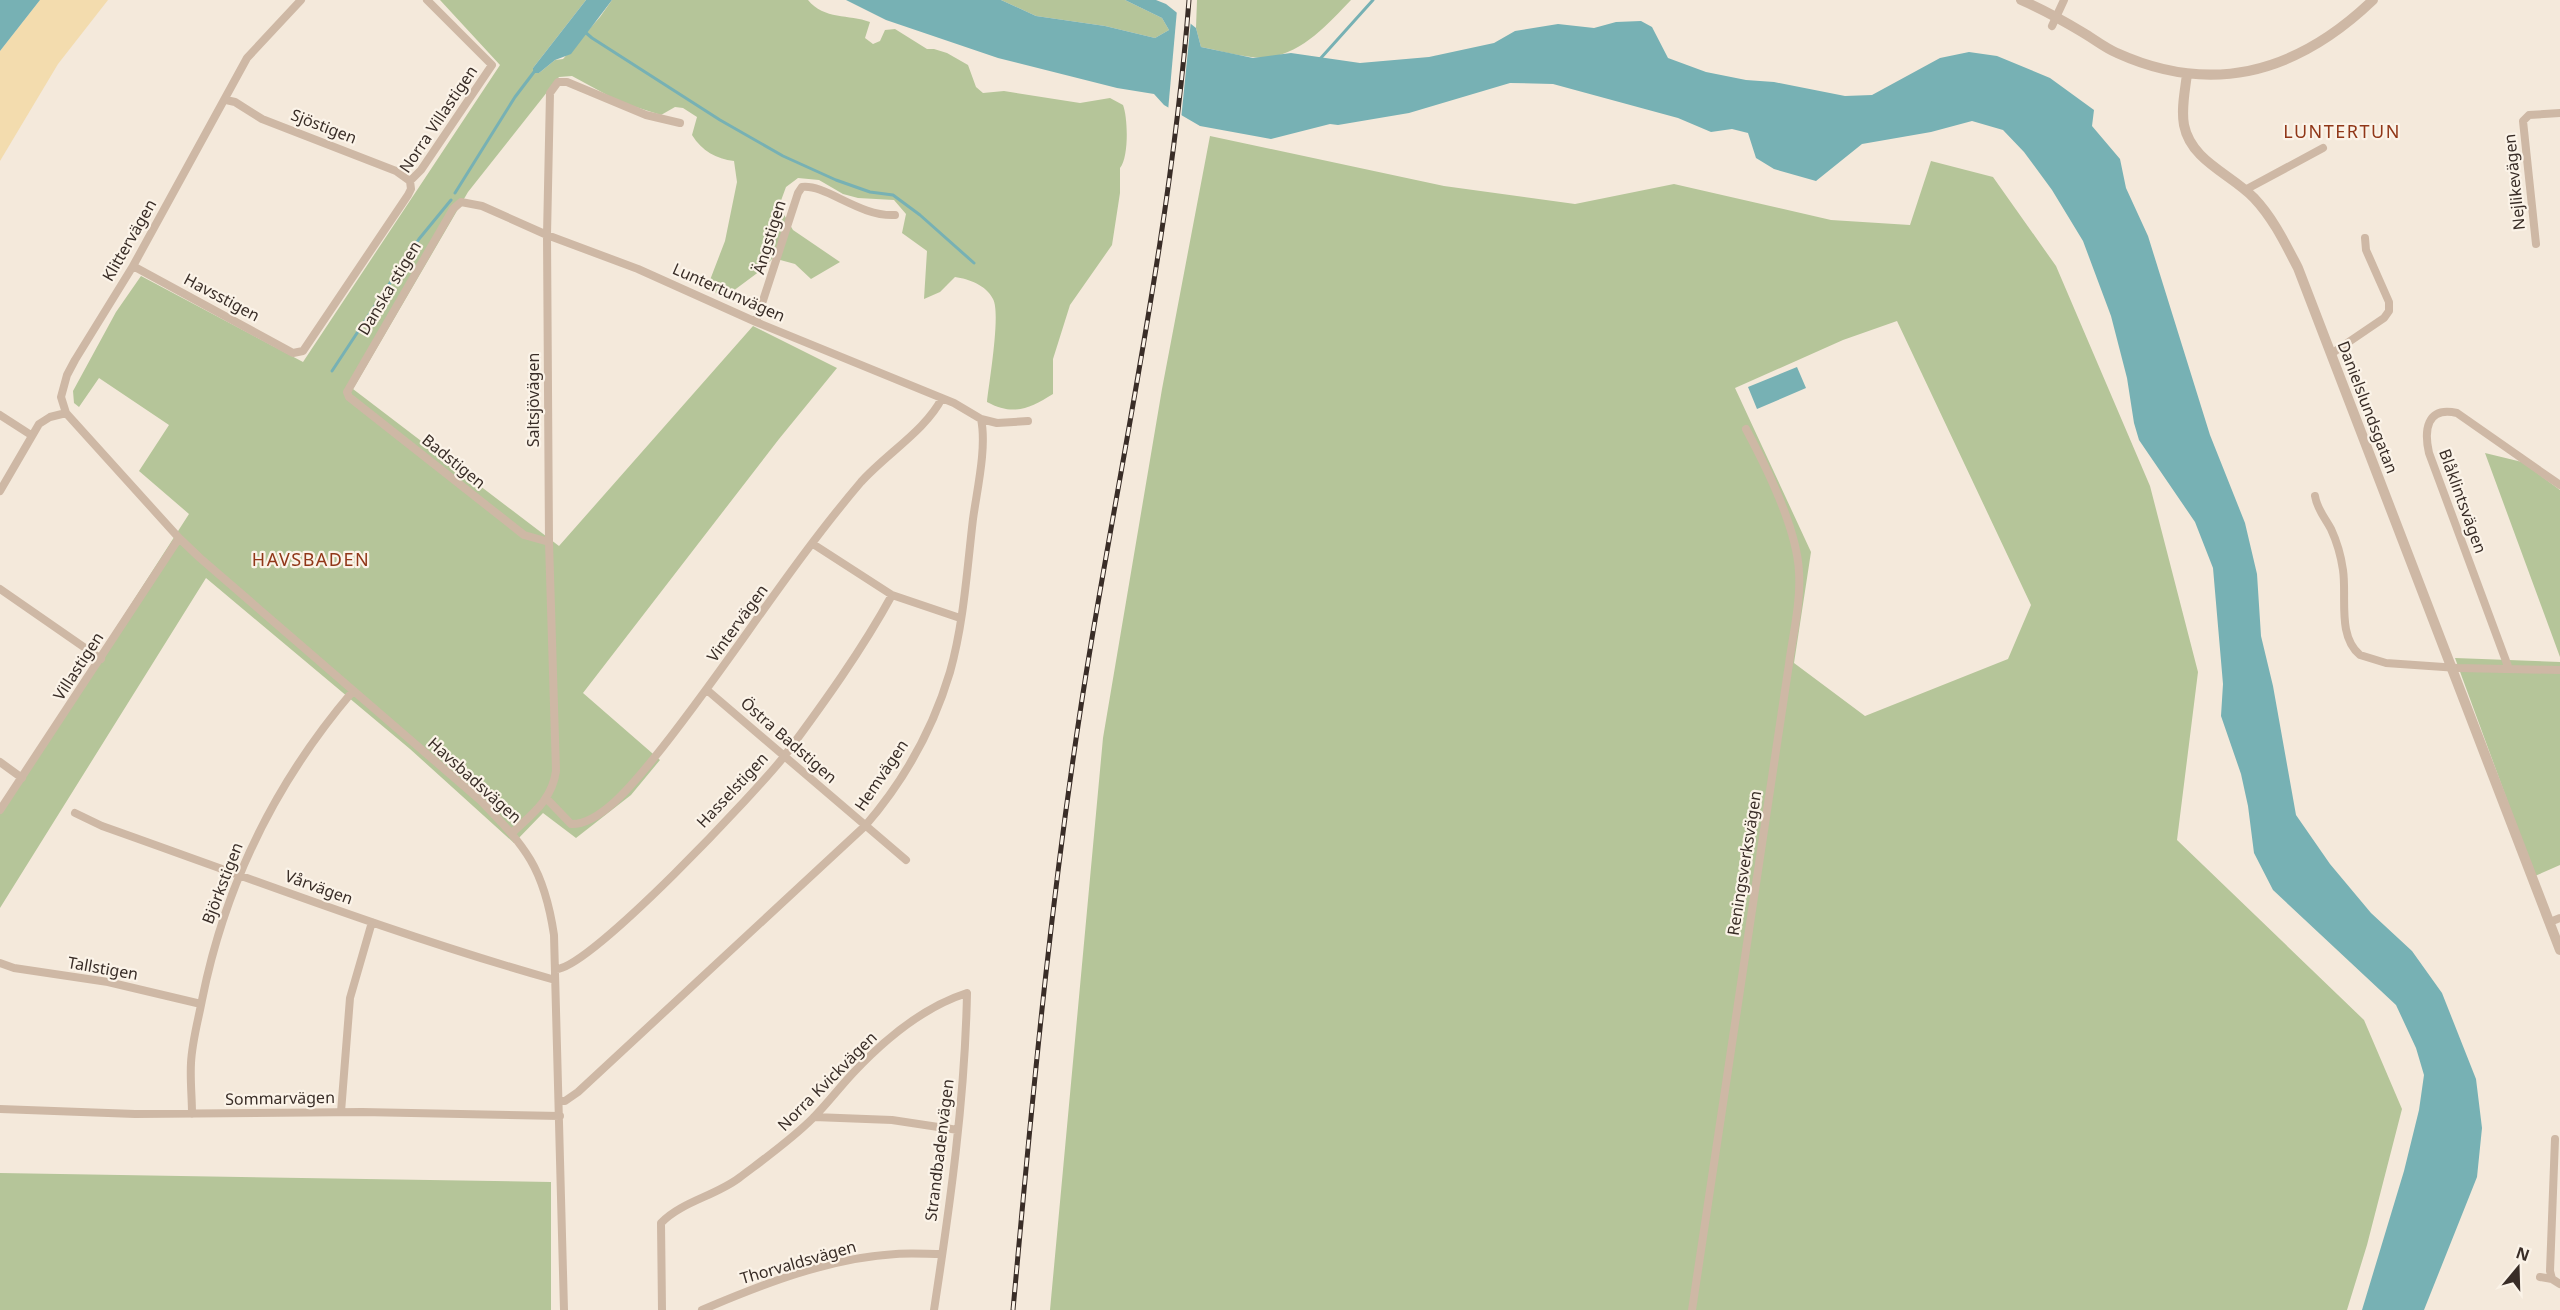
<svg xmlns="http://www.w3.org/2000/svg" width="2560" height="1310" viewBox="0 0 2560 1310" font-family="'Noto Sans',sans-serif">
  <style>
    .green { fill: #b5c599; fill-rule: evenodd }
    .sand { fill: #f3dcae }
    .water { fill: #77b1b4 }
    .pier { fill: #f4e9db }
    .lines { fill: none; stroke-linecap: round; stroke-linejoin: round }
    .stream { stroke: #77b1b4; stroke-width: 3 }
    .minor { stroke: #ceb8a5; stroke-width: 8 }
    .tertiary { stroke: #ceb8a5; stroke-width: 10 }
    .rail-casing { stroke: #392d27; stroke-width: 5 }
    .rail { stroke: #fbf3e8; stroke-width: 3; stroke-dasharray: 9; stroke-linecap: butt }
    .labels { text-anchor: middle; stroke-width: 4.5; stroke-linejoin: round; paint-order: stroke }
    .street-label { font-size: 16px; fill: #392d27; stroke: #fbf3e8 }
    .neighbourhood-label { font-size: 18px; letter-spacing: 1.5px; fill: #903718; stroke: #fbf3e8 }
  </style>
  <rect width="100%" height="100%" fill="#f4e9db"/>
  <path class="green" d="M440,0H586L533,68L534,73H539L555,60L563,59L600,17L612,0H808C824,20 849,14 870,22L865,38L873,44L880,41L885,30L895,29L927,49H934L947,53L968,65L976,87L983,93L1004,91L1080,103L1110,98L1123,105C1128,118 1129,157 1120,168V193L1112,245L1070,305L1053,359V394C1029,409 1013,416 987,402C989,383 1001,313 993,299C986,285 969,279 955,277L940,292L924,299L927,251L902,233L906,214L894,200L858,198L843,194L819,180L798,178L786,187L779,206L793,230L840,262L811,279L795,264L773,258L760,271L725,297L716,293L710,280L725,241L737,182L734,161C716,159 702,151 692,135L697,117L683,108L675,107L661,115L620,102L572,76L559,77L468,192L353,389L559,546L753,326L837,368L779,439L583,693L660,760L631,795L576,838L543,813L514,843L410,749L206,578L0,908V808L189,514L139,471L169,425L99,378L79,407L74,403L73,391L116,312L141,276L303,362L500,65Z
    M1001,0H1125L1162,18L1169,30L1155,38L1105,26L1036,16Z
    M1197,0H1351C1324,28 1294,63 1251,57C1234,55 1217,50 1201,47L1196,28Z
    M1210,136L1444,186L1575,204L1674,184L1831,220L1910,225L1931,161L1993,177L2056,266L2150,486L2198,672L2177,840L2364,1020L2402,1109L2367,1245L2347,1310H1050L1103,738L1162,389ZM1897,321L2031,605L2008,659L1865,716L1794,663L1811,552L1735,388L1843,340Z
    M2485,453L2522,462L2560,490V657Z
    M2455,658L2560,662V865L2535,876Z
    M0,1173L551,1182V1310H0Z"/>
  <path class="sand" d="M40,0H108L58,64L0,161V51Z"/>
  <path class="water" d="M0,0H40L0,51Z
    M586,0H612L571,54L555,60L539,73H533V68Z
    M846,0H1001L1036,16L1105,26L1155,38L1169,30L1162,18L1125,0H1156L1166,4L1196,28L1201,47L1253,58L1291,53L1360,63L1429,57L1494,43L1515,31L1558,24L1594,28L1616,22L1641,21L1652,27L1668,58L1706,72L1746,80L1774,82L1845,96L1872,95L1940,58L1969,52L1997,56L2050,78L2094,110L2092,126L2120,159L2126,188L2148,236L2210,435L2245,523L2257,574L2261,636L2273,686L2296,815L2330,864L2371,913L2412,951L2442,993L2476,1079L2482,1128L2477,1177L2424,1310H2362L2404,1171L2419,1110L2424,1075L2416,1048L2396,1005L2273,890L2254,853L2248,806L2241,774L2221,716L2223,684L2213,568L2195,522L2139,440L2134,423L2127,378L2111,316L2083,241L2052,190L2024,152L2003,130L1972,121L1931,132L1862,144L1816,181L1774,169L1756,158L1748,133L1732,129L1711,132L1678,118L1553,84L1510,83L1409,113L1338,125L1330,124L1271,139L1200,126L1164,105L1154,94L1117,88L998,58L886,20Z
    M1797,367L1806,388L1757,409L1748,387Z"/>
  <path class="pier" d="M1177,10L1191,20L1181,120L1168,111Z"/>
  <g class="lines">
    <path class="stream" d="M585,32L592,38L720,120L783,156L836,180L870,192L893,195L920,215L974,263
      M1320,59L1373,0
      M455,193L515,97L534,72
      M332,371L419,239L451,200"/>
    <path class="minor" d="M301,0L247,58L133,266L75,360L67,375L61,397L66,413L179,538L200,558L480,800C526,847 544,868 554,935L564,1310
      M2052,26L2064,0
      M226,100L235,102L262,119L396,171L410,181
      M2245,190L2323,148
      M2536,244L2523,121L2529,115L2560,113
      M133,266L293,353L303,351L408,195L411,189L410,181L421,170L492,65L427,0
      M756,322L798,193L802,187C826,184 859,217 895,215
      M2331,354L2384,318L2389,311V302L2366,250L2365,238
      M0,415L31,435
      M0,491L39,424L50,417L66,413
      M2315,496C2317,509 2325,518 2331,529C2337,542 2341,556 2343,570C2347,597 2337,636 2360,655L2386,663L2458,668L2560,670
      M549,542L524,535L349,397L347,392L453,209L461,202L482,206L547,235L638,269L756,322L954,403L981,419L997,423L1028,421
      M813,544L892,595L960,618
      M0,589L101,659
      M2509,669L2429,453C2424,431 2426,406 2457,413L2560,485
      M707,690L906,860
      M0,762L22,778
      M546,798L571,824C601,825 636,780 654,758C726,669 786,570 861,482C886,454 926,430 942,398
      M0,810L179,538
      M75,813L102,826C252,879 402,937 555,980
      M512,833C532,814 552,800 556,771L549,542L547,235L550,93L558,82H567L646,115L680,123
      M2550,922L2560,918
      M0,963L14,968L108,982L201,1004
      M556,969C589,970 760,788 786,754C823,704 862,650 892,595
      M559,1101H565L578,1092L865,826C904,781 933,729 950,672C964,622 967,569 973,519C977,490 987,447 981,419
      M0,1109L135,1114L362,1112L560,1116
      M341,1112L350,998L372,922
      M192,1114C192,1097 190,1080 191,1063C192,1042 198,1021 202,1000C225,885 277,780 353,691
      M814,1117L892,1120L958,1130
      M2555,1139L2550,1271L2552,1279L2560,1284
      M2540,1277L2552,1279
      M662,1310L661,1223C681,1202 715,1196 739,1178C764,1159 791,1140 813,1118C827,1104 839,1088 853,1073C884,1040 923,1007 967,993C965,1099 950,1205 934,1310
      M702,1310C763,1284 829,1258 896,1254C911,1253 927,1254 942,1254
      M1692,1310L1789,664C1793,634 1801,602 1799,572C1797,528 1767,468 1746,429"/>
    <path class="tertiary" d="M2021,0C2042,9 2062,20 2082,32C2094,39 2105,48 2117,53C2214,97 2299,71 2373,0
      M2187,74C2185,91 2181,109 2184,125C2191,161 2231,174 2254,198C2273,218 2285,243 2298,268L2560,950"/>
    <defs>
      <path id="rail" d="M1013,1310C1033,1088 1054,864 1091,644C1127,429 1172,217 1189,0"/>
    </defs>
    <use href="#rail" class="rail-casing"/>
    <use href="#rail" class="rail"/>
  </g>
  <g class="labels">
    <g class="street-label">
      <text transform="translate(438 119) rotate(-56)" y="6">Norra Villastigen</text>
      <text transform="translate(324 126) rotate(21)" y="6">Sjöstigen</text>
      <text transform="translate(2514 182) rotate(-96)" y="6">Nejlikevägen</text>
      <text transform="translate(769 237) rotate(-73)" y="6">Ängstigen</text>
      <text transform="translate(129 240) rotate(-60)" y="6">Klittervägen</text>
      <text transform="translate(389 288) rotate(-59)" y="6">Danska stigen</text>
      <text transform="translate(729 292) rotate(24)" y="6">Luntertunvägen</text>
      <text transform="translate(222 297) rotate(28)" y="6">Havsstigen</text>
      <text transform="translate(533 400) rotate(-90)" y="6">Saltsjövägen</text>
      <text transform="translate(2368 407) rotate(69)" y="6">Danielslundsgatan</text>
      <text transform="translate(454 461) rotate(39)" y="6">Badstigen</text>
      <text transform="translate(2463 501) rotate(70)" y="6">Blåklintsvägen</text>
      <text transform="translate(737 623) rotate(-54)" y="6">Vintervägen</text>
      <text transform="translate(78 666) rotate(-57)" y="6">Villastigen</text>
      <text transform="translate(789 740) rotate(41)" y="6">Östra Badstigen</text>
      <text transform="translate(881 775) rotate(-56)" y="6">Hemvägen</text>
      <text transform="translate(475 780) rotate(42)" y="6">Havsbadsvägen</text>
      <text transform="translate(732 790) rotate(-47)" y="6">Hasselstigen</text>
      <text transform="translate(1744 863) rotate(-81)" y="6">Reningsverksvägen</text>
      <text transform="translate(222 883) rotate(-69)" y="6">Björkstigen</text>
      <text transform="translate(319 887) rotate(20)" y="6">Vårvägen</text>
      <text transform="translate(103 968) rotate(10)" y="6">Tallstigen</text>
      <text transform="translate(827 1081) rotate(-45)" y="6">Norra Kvickvägen</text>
      <text transform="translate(280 1098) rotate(-1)" y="6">Sommarvägen</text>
      <text transform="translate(939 1150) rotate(-83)" y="6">Strandbadenvägen</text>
      <text transform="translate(798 1262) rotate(-16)" y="6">Thorvaldsvägen</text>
    </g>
    <g class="neighbourhood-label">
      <text x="2342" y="138">LUNTERTUN</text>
      <text x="311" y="566">HAVSBADEN</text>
    </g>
  </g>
  <g transform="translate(2518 1268) rotate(19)" stroke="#fbf3e8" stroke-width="4.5" paint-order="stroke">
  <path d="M0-4.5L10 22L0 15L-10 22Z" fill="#392d27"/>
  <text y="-9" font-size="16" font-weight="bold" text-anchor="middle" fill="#392d27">N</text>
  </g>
</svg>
